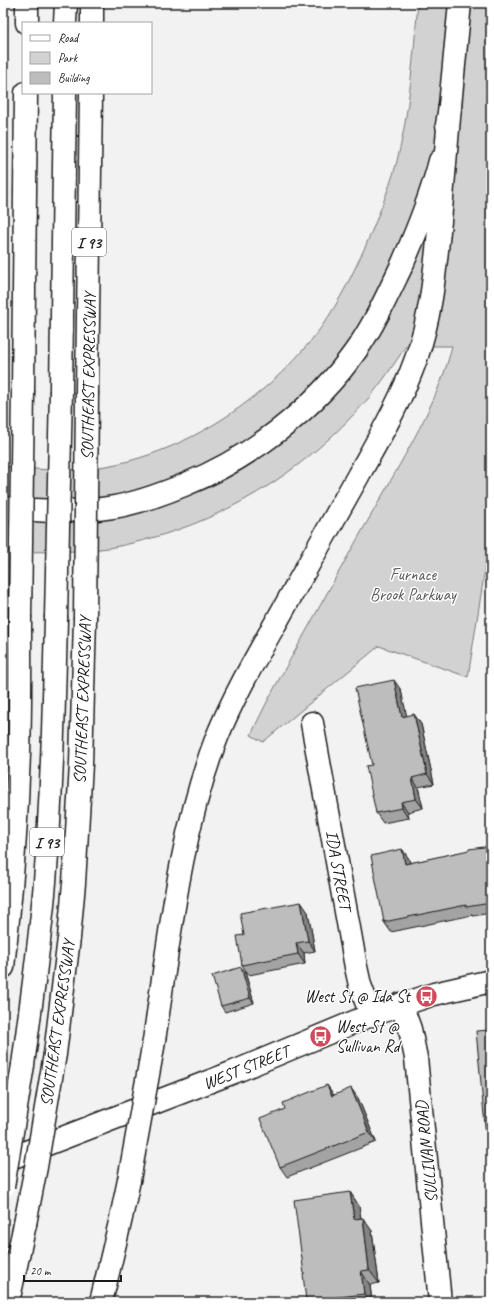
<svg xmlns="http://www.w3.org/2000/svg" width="494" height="1305" viewBox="0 0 494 1305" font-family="Caveat,sans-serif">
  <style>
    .green { fill: #d2d2d2; stroke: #777 }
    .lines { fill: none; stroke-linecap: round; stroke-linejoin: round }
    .minor-casing { stroke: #1c1c1c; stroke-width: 25 }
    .major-casing { stroke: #1c1c1c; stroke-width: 25 }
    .highway-casing { stroke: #1c1c1c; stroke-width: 25 }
    .minor { stroke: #fff; stroke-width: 22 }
    .major { stroke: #fff; stroke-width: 22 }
    .highway { stroke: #fff; stroke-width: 22 }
    .highway-bridge-casing { stroke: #1c1c1c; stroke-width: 25; stroke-linecap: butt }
    .highway-bridge { stroke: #fff; stroke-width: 22 }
    .wall { fill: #a3a3a3; stroke: #1c1c1c }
    .shaded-wall { fill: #848484; stroke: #1c1c1c }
    .building { fill: #bdbdbd; stroke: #1c1c1c }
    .labels { text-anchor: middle; stroke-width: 3; stroke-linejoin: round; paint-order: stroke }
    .shield { fill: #fff; stroke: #606060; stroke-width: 1 }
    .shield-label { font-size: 16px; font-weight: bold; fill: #1c1c1c }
    .street-label { font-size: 17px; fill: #1c1c1c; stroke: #fff }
    .park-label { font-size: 17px; fill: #5c5c5c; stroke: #fff }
    .poi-label { font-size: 17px; fill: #1c1c1c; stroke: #fff; text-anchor: end }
  </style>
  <rect width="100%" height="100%" fill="#f2f2f2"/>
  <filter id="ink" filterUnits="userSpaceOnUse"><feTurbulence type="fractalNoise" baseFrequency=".025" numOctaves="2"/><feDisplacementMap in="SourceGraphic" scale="8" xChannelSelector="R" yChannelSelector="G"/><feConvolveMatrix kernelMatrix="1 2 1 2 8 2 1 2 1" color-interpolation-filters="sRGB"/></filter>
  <g filter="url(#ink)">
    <path class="green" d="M418,3H491V531L468,677L379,646L263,742L251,735C268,697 289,662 309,626C334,580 360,534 386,489C410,446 441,394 452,346H406C394,364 382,383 367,400C302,474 221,524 124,545C85,554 43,551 3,552V466C29,469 55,471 81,469C173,463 269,400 322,326C340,301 353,273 366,245C377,219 388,192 396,165C410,112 413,57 418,3Z"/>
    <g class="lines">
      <defs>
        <path id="minor" d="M312,723L356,967L360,985L371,1015
          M401,1004L410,1029L416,1058L440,1302
          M3,1161L234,1072L371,1015L434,994L491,981"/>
        <path id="major" d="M447,125L450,106L460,3
          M3,508C40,511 77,513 114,507C138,503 162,494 184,485C251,458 315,409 357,349C375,323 388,294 402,265C417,231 431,197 440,161"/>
        <path id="highway" d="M27,23V3
          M65,23L66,3
          M92,23V3
          M23,390L26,93
          M61,391L65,93
          M87,392L91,93
          M3,967C10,904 16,840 18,776C21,724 20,671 20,618
          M153,1047C169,944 179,835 217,737C234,695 257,656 279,617C305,570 332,523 358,476C379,438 401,401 416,359C432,313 435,269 440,221C443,183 447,144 450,106
          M55,1054L69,938L74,883L81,764L85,619
          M23,1065C31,1004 40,943 45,882C52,794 54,706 56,618
          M8,1302L25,1224
          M101,1302L121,1218L129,1180"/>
      </defs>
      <use href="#minor" class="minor-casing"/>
      <use href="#major" class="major-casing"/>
      <use href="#highway" class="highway-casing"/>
      <use href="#minor" class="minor"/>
      <use href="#major" class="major"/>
      <use href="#highway" class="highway"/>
      <defs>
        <path id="highway-bridge" d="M20,618L23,390
          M56,618L61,391
          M85,619L87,392
          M129,1180L153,1047
          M3,1187L23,1065
          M25,1224L36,1167L55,1054"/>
      </defs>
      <use href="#highway-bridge" class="highway-bridge-casing"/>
      <use href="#highway-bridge" class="highway-bridge"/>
    </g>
    <path class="wall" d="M401,690L406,716L421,724L434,784L418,787L423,808L408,812L409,818L383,823L376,813L372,765Z
      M491,846V913L473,916L472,915L391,932L384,922L402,849L409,859L410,863Z
      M308,912L315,951L304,953L305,964L249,975L242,965L244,935Z
      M245,972L254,1003L225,1012L221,1006Z
      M334,1095L358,1098L376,1142L287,1177L280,1167Z
      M350,1192L359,1206L361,1218L372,1231L379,1283L370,1285L372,1302H306V1301Z"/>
    <path class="shaded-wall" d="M394,680L401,690L409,726L402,717Z
      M414,714L421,724L434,784L427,774Z
      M412,778L418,787L423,808L416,799Z
      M401,802L408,812L409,818L402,808Z
      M402,849L409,859L412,874L405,864Z
      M301,902L308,912L315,951L308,941Z
      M296,943L304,953L305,964L298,954Z
      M241,967L245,972L254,1003L250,998Z
      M327,1085L334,1095L339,1107L332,1096Z
      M351,1088L358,1098L376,1142L369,1132Z
      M350,1192L359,1206L363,1232L354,1219Z
      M363,1218L372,1231L379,1283L369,1270Z
      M361,1271L370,1285L372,1302H369L364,1294Z"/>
    <path class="building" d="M394,680L402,717L414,714L427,774L412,778L416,799L401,802L402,808L376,813L366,766L372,765L355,688Z
      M491,846V903L466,907V905L384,922L371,856L402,849L405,864L469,850V849Z
      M301,902L308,941L296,943L298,954L242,965L237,936L244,935L240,913Z
      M241,967L250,998L221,1006L212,976Z
      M491,1030V1189L476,1031Z
      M327,1085L332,1096L351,1088L369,1132L280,1167L260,1119L285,1109L283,1103Z
      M350,1192L354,1219L363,1218L369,1270L361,1271L364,1294L306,1301L303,1274H304L294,1200Z
      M489,1272H491V1284Z"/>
  </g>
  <defs>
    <symbol id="bus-disc" viewBox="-11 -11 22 22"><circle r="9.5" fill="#d1495b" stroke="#fff"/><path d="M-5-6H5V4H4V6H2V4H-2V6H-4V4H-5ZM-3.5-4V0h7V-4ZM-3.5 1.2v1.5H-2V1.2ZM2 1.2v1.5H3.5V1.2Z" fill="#fff"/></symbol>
  </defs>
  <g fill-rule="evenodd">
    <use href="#bus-disc" x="414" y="984" width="25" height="25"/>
    <use href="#bus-disc" x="308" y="1024" width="25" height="25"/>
  </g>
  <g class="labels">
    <g class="shield">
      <rect x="72" y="228" width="34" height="28" rx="3"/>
      <rect x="30" y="828" width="34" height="28" rx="3"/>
    </g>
    <g class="shield-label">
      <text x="89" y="248">I 93</text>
      <text x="47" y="848">I 93</text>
    </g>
    <g class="street-label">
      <text transform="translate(88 376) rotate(-89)" y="6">SOUTHEAST EXPRESSWAY</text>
      <text transform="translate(82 700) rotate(-88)" y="6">SOUTHEAST EXPRESSWAY</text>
      <text transform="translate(339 870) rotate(80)" y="6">IDA STREET</text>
      <text transform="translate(57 1023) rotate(-82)" y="6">SOUTHEAST EXPRESSWAY</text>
      <text transform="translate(246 1067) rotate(-22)" y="6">WEST STREET</text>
      <text transform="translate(426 1152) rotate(-96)" y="6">SULLIVAN ROAD</text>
    </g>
    <g class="park-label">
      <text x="413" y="580">Furnace<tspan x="413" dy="20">Brook Parkway</tspan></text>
    </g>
    <g class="poi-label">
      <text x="410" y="1002">West St @ Ida St</text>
      <text x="336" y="1032" text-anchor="start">West St @<tspan x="336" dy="20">Sullivan Rd</tspan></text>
    </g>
  </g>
  <rect width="494" height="1305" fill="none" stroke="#fff" stroke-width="16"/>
  <rect x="8" y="8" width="478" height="1289" fill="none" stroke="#1c1c1c" stroke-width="1.5" filter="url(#ink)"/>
  <rect x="22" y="22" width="130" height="72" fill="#ffffff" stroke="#a4a4a4"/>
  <rect x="30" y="35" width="20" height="6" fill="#ffffff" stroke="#a4a4a4"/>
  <text x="58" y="42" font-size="12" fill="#1c1c1c">Road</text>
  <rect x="30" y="52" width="20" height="12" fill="#d2d2d2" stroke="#a4a4a4"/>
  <text x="58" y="62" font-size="12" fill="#1c1c1c">Park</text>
  <rect x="30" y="72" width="20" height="12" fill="#bdbdbd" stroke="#a4a4a4"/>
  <text x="58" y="82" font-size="12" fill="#1c1c1c">Building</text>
  <path d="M24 1275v6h97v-6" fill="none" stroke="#1c1c1c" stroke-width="2"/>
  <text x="30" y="1275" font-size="12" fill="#1c1c1c" stroke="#ffffff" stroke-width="3" paint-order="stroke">20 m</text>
</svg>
